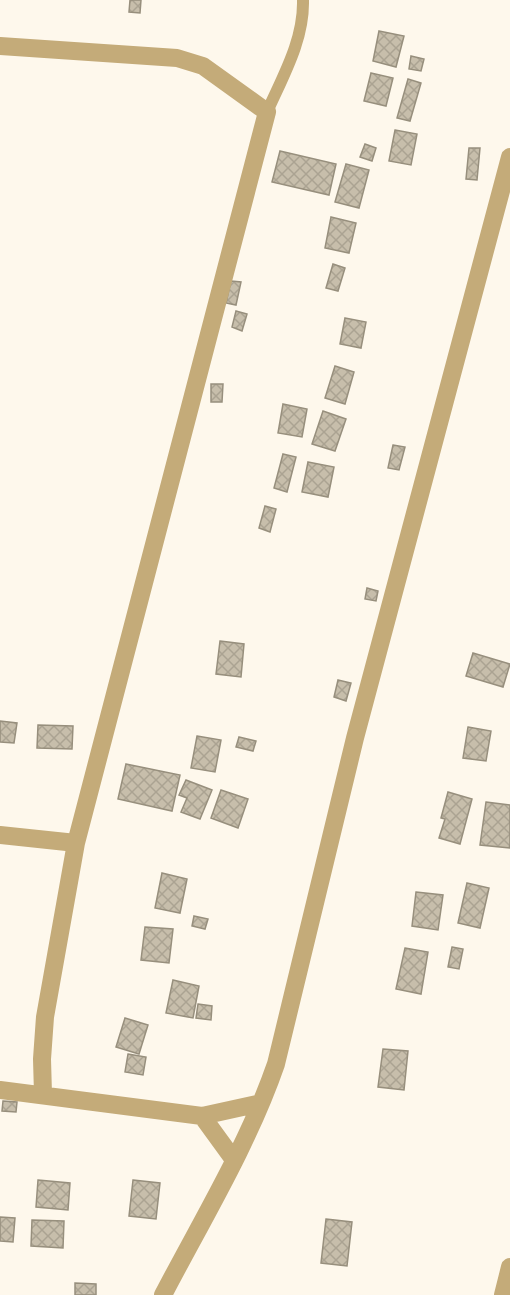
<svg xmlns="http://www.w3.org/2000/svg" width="510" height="1295" viewBox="0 0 510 1295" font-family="'Roboto Condensed',sans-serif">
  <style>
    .building { fill: url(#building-cross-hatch); stroke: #978f7d; stroke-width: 1.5 }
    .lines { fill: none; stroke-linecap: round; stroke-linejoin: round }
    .lane { stroke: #c4ab79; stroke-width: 12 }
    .street { stroke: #c4ab79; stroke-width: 18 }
  </style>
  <defs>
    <pattern id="building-cross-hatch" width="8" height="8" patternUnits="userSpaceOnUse" patternTransform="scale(1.5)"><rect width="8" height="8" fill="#c7beab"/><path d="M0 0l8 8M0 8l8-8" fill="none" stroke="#aba392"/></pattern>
  </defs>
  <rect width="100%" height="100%" fill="#fef8ec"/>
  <path class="building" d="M130,0H141L140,13L129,12Z
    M379,31L404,36L396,67L373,61Z
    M411,56L424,59L421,71L409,69Z
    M371,73L393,78L386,106L364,101Z
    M408,79L421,83L410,121L397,118Z
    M395,130L417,134L411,165L389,161Z
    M365,144L376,148L372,161L360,157Z
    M469,148H480L477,180L466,179Z
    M280,151L336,164L329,195L272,182Z
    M346,164L369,170L359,208L335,202Z
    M331,217L356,223L349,253L325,248Z
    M333,264L345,268L338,291L326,288Z
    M231,281L241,282L236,305L226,303Z
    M236,311L247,314L242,331L232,327Z
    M345,318L366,322L361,348L340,344Z
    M335,366L354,372L345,404L325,398Z
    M211,384H223L222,402H211Z
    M283,404L307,409L302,437L278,433Z
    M323,411L346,419L335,451L312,444Z
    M393,445L405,447L399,470L388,468Z
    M283,454L296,457L287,492L274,488Z
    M308,462L334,467L328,497L302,492Z
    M265,506L276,509L270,532L259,528Z
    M367,588L378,591L376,601L365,599Z
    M220,641L244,644L241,677L216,674Z
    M473,653L510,664L503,687L466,676Z
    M338,680L351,683L346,701L334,697Z
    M0,721L17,723L14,743L0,742Z
    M38,725L73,726L72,749L37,748Z
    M468,727L491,731L486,761L463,758Z
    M197,736L221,740L215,772L191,768Z
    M239,737L256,741L253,751L236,747Z
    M126,764L180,775L172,811L118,799Z
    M186,780L212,790L200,819L181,812L187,798L179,795Z
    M221,790L248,799L238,828L211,818Z
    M448,792L472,799L460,844L439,838L445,819L441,818Z
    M486,802L510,805V848L480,845Z
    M162,873L187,879L180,913L155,908Z
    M467,883L489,888L480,928L458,923Z
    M416,892L443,895L438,930L412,926Z
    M194,916L208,919L205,929L192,926Z
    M145,927L173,929L169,963L141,960Z
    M452,947L463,949L459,969L448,967Z
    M405,948L428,952L421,994L396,989Z
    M173,980L199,986L193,1018L166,1013Z
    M198,1004L212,1006L211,1020L196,1018Z
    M125,1018L148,1025L139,1054L116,1047Z
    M383,1049L408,1051L404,1090L378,1087Z
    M128,1054L146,1057L143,1075L125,1072Z
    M3,1101L17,1102L16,1112L2,1111Z
    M38,1180L70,1183L68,1210L36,1207Z
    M133,1180L160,1183L156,1219L129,1216Z
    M0,1217L15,1218L13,1242L0,1241Z
    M326,1219L352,1222L347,1266L321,1263Z
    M32,1220L64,1221L63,1248L31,1246Z
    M75,1283L96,1284V1295H75Z"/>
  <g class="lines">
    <path class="lane" d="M267,112C283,76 304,40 303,0"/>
    <path class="street" d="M0,46L177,58L203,66L267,112L76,843L45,1017L42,1059L43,1094
      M0,835L76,843
      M0,1090L202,1116L234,1160
      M202,1116L261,1103
      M163,1295C202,1220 248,1145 276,1064L355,738L510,157
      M503,1295L510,1267"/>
  </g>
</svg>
